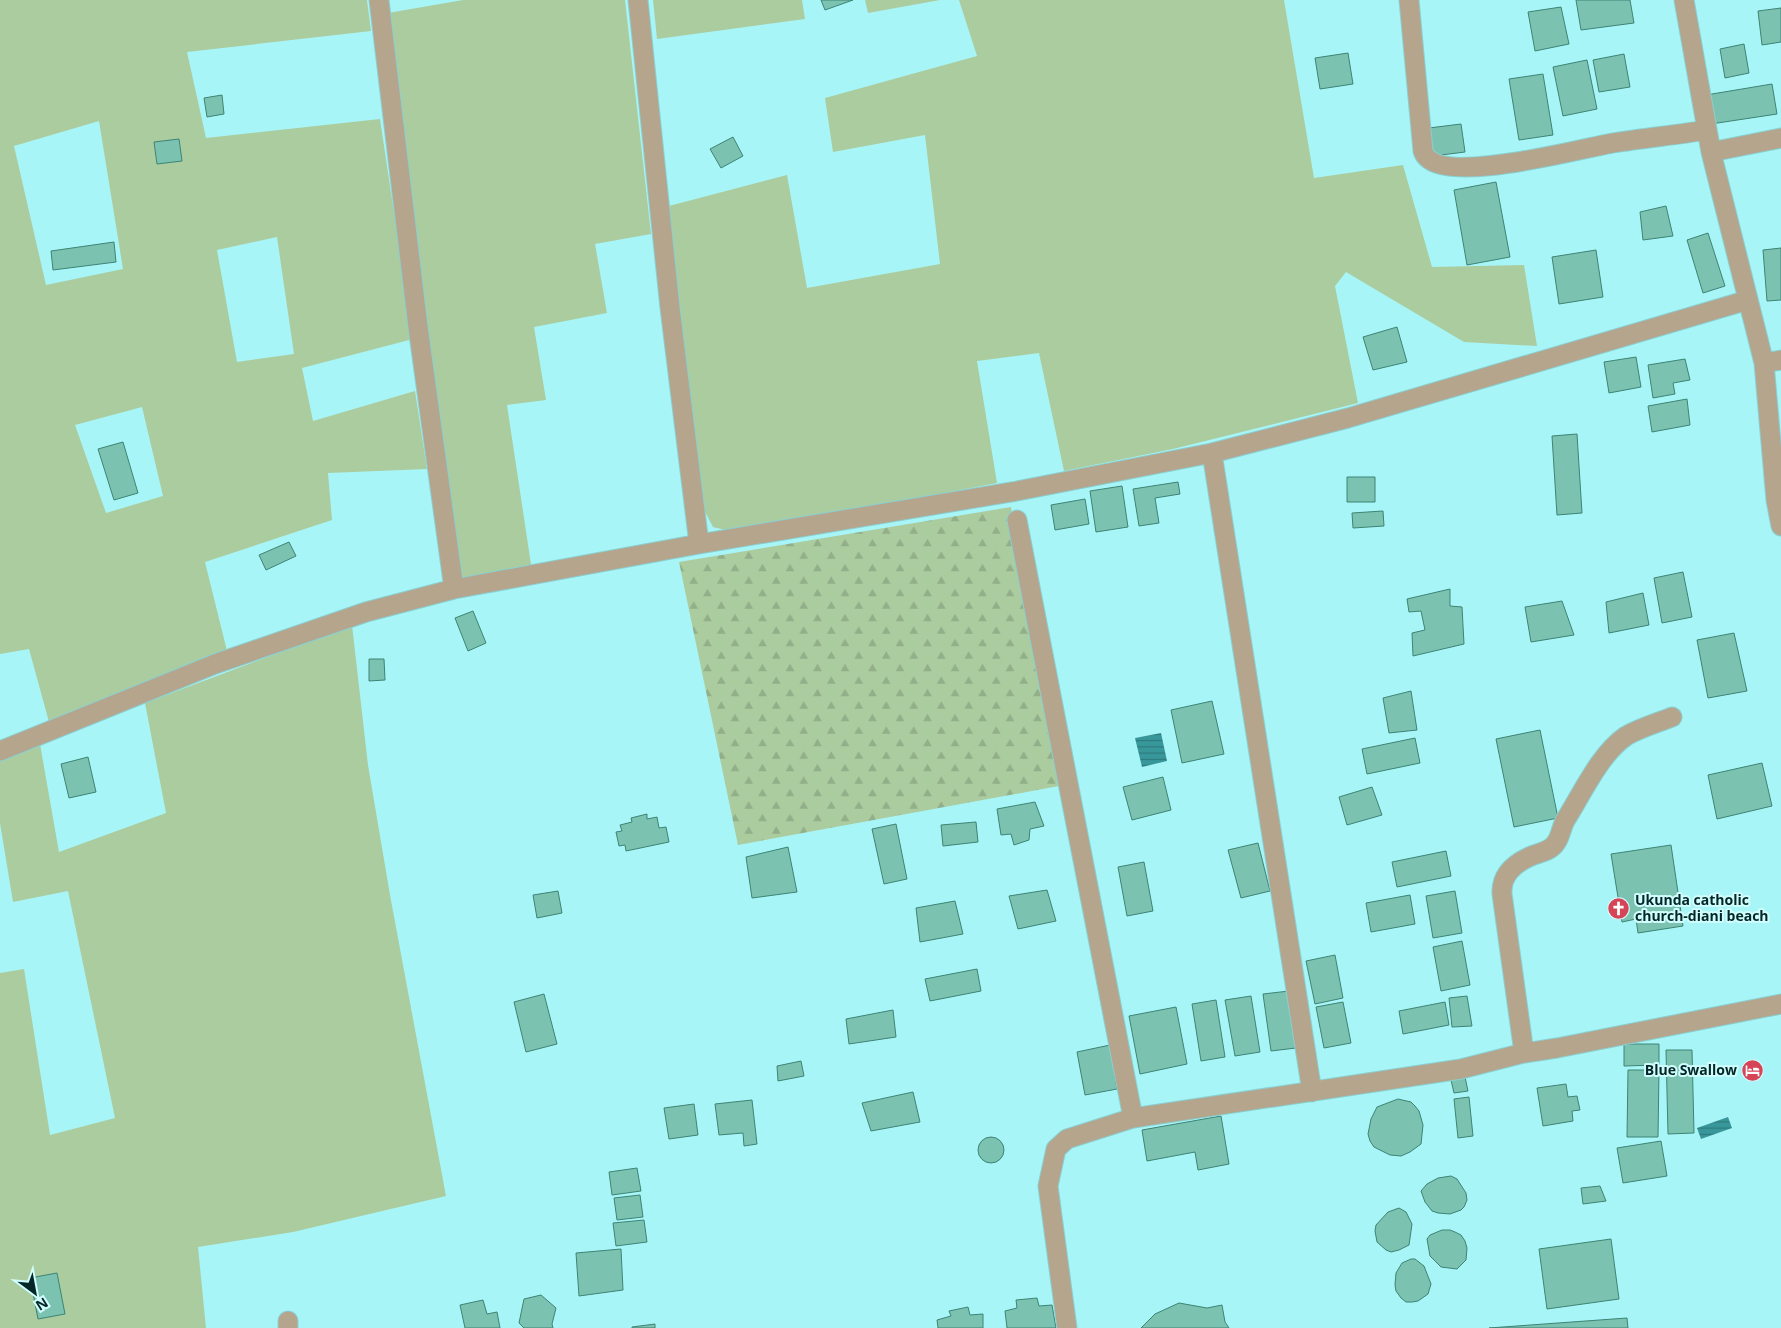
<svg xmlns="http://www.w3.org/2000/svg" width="1781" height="1328" viewBox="0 0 1781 1328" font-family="'Open Sans',sans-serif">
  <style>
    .green { fill: #abcc9f; fill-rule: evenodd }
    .forest { fill: url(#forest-firs) }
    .water { fill: url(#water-rules) }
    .building { fill: #7bc2b1; stroke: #3d8475 }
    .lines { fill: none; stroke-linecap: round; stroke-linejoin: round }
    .minor-casing { stroke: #8ad0d2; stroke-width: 21 }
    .minor { stroke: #b5a58c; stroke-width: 19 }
    .labels { text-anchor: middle; stroke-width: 4; stroke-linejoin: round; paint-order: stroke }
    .poi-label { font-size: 14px; font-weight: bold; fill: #042627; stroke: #d0fdfd; text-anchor: start }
  </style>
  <defs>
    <pattern id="forest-firs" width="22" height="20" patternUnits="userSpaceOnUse" patternTransform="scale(1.25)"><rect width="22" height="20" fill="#abcc9f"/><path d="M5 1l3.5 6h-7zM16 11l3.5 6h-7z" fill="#92af89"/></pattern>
    <pattern id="water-rules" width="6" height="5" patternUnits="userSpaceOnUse" patternTransform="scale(1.25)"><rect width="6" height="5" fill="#38979a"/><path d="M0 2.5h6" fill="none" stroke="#2d7b7e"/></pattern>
  </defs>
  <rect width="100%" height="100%" fill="#a8f5f7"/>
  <path class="green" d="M0,0H367L371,31L187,52L206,138L380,119L413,339L302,368L313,421L415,391L427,469L328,473L332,520L205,562L227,651L49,722L29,649L0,654ZM99,121L123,269L46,285L14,146ZM277,237L294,354L237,362L217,250ZM142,407L163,496L106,513L75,425Z
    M463,0H625L651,234L595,244L607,313L534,327L546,400L507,405L532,571L462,581L442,469L388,13Z
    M653,0H802L805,19L657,39Z
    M865,0H940L868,13Z
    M959,0H1284L1314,178L1403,165L1432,267L1524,265L1537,346L1464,342L1346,272L1335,286L1358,403L1173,449L1064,471L1039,353L977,361L997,483L737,533L713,527L701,504L669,206L787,175L807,288L940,264L925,135L833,152L825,98L977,56Z
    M352,625L368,765L390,895L446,1196L293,1232L198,1247L206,1328H0V973L24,969L50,1135L115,1118L68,891L13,902L0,823V761L40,744L59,852L166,813L145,703Z"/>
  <path class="forest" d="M1011,507L1059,786L738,845L679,562Z"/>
  <path class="water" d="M1161,733L1167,761L1142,767L1135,738Z
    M1728,1117L1732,1128L1701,1139L1697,1128Z"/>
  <path class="building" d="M821,0H853L825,10Z
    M1576,0H1630L1634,23L1581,30Z
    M1561,7L1569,44L1535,51L1528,12Z
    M1781,8V42L1762,45L1758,11Z
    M1744,44L1749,73L1725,78L1720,49Z
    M1348,53L1353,84L1320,89L1315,58Z
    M1624,54L1630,87L1599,92L1593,60Z
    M1587,60L1597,109L1563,116L1553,67Z
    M1543,74L1553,135L1519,140L1509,79Z
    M1772,84L1777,114L1711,124L1706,95Z
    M222,95L224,114L207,117L204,98Z
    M1461,124L1465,152L1433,156L1429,128Z
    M733,137L743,156L721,168L710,149Z
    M179,139L182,161L157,164L154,142Z
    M1496,182L1510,257L1467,265L1454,190Z
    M1666,206L1673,236L1643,240L1640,212Z
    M1708,233L1725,286L1703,293L1687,240Z
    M114,242L116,262L53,270L51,251Z
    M1781,248V300L1767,301L1763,250Z
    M1596,250L1603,297L1559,304L1552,257Z
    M1397,327L1407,362L1373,370L1363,337Z
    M1636,357L1641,387L1609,393L1604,362Z
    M1685,359L1690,380L1673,383L1675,394L1653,398L1648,365Z
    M1687,399L1690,425L1652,432L1648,406Z
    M1577,434L1582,513L1557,515L1552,436Z
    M123,442L138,493L114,500L98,449Z
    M1347,477H1375V502H1347Z
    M1178,482L1180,494L1155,498L1159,523L1139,526L1133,489Z
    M1122,486L1128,527L1096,532L1090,491Z
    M1085,499L1089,524L1055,530L1051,505Z
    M1383,511L1384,526L1353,528L1352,513Z
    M289,542L296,556L266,570L259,555Z
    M1683,572L1692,617L1662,623L1654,578Z
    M1450,589V606L1462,607L1464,644L1413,656L1412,633L1425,630L1421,611L1409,612L1407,599Z
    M1643,593L1649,625L1609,633L1606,602Z
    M1562,601L1574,635L1531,642L1525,607Z
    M473,611L486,643L468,651L455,618Z
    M1734,633L1747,691L1708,698L1697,640Z
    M369,659H384L385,680L369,681Z
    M1411,691L1417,730L1389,733L1383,698Z
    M1212,701L1224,754L1182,763L1171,710Z
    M1540,730L1558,818L1514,827L1496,739Z
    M1415,738L1420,763L1367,774L1362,749Z
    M88,757L96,792L69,798L61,764Z
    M1762,763L1772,806L1717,819L1708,775Z
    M1163,777L1171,810L1132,820L1123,787Z
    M1372,787L1382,815L1347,825L1339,797Z
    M1035,802L1044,826L1030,829L1029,840L1014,845L1011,834L1001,835L997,809Z
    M647,814V819L657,817L659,828L666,827L669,842L626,851L625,845L619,846L616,832L622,831L620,825L632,822L631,818Z
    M976,822L978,842L943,846L941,825Z
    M896,824L907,879L884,884L872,829Z
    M1258,843L1270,891L1241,898L1228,850Z
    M1671,845L1683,926L1638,933L1636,919L1622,922L1611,854Z
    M788,847L797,892L752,898L746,857Z
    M1446,851L1451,876L1397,887L1392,862Z
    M1144,862L1153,911L1127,916L1118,867Z
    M1047,890L1056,921L1018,929L1009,896Z
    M558,891L562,913L537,918L533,895Z
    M1455,891L1462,933L1433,938L1426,896Z
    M1410,895L1415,924L1371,932L1366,903Z
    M955,901L963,934L920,942L916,908Z
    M1462,941L1470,985L1441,991L1433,947Z
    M1335,955L1343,998L1315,1004L1306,961Z
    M977,969L981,991L930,1001L925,979Z
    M1289,991L1296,1048L1271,1051L1263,994Z
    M544,994L557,1044L526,1052L514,1002Z
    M1251,996L1260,1052L1235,1056L1225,1000Z
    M1467,996L1472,1026L1452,1027L1449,998Z
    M1216,1000L1225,1057L1201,1061L1192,1004Z
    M1343,1002L1351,1043L1324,1048L1316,1007Z
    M1445,1002L1449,1025L1403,1034L1399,1011Z
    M1176,1007L1187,1064L1140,1074L1129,1016Z
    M893,1010L896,1037L849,1044L846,1019Z
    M1624,1044H1659V1065L1624,1066Z
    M1110,1045L1117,1089L1085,1095L1077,1052Z
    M1666,1050H1692L1694,1133L1668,1134Z
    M801,1061L804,1076L778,1081L777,1066Z
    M1628,1070H1659L1658,1137H1627Z
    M1465,1077L1468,1091L1454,1093L1451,1080Z
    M1566,1084L1568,1097L1577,1096L1580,1110L1572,1111L1573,1121L1543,1126L1537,1088Z
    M913,1092L920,1122L871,1131L862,1103Z
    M1469,1097L1473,1136L1458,1138L1454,1099Z
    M1398,1099L1411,1102L1415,1106L1419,1111L1423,1125L1421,1144L1410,1152L1401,1156L1390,1155L1374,1147L1370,1141L1368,1134L1371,1119L1377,1107Z
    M752,1100L757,1144L744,1146L743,1133L719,1135L715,1104Z
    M694,1104L698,1135L669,1139L664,1108Z
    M1221,1116L1229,1164L1198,1170L1195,1152L1147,1161L1142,1130Z
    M978 1150a13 13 0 1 1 26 0a13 13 0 1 1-26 0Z
    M1661,1141L1667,1176L1623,1183L1617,1148Z
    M637,1168L641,1191L612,1195L609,1172Z
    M1451,1176L1457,1179L1466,1193L1467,1200L1464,1207L1461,1210L1450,1214L1438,1213L1432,1211L1425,1202L1421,1191L1427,1184L1438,1178Z
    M1600,1186L1606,1201L1583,1204L1581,1188Z
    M640,1195L643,1217L617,1220L614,1198Z
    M1399,1208L1406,1212L1412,1224L1409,1245L1399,1250L1391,1252L1386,1250L1377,1242L1375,1231L1376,1225L1388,1212Z
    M644,1220L647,1242L616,1246L613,1223Z
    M1442,1230H1450L1455,1232L1461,1235L1465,1241L1467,1248L1466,1260L1457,1269L1441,1267L1430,1256L1427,1239L1430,1235Z
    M1611,1239L1619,1299L1547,1309L1539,1249Z
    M621,1249L623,1290L579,1296L576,1253Z
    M1411,1259H1415L1424,1266L1431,1284L1428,1294L1418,1301L1412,1302H1406L1401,1298L1396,1291L1395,1285L1396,1273L1402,1263Z
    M57,1273L65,1314L38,1319L30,1278Z
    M541,1295L556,1308L552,1324L553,1328H524L519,1323L524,1299Z
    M1037,1298L1039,1306L1052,1305L1056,1328H1007L1005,1311L1017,1308L1016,1300Z
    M483,1300L487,1314L497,1312L500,1328H465L460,1305Z
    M1179,1303L1207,1308L1222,1305L1225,1322L1229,1328H1141L1155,1314Z
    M968,1307L970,1315L983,1314V1328H938L937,1320L951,1316L949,1311Z
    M1627,1318L1628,1328H1489Z
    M655,1324V1328H632V1327Z"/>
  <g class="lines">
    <defs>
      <path id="minor" d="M379,0L418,327L454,589
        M638,0L670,308L699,544
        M1409,0L1423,151C1435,189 1582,148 1613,143C1644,138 1676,135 1707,130
        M1684,0L1711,152L1764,363
        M1711,152L1781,138
        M1781,360L1764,363L1776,500L1781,526
        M1212,453L1312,1092
        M1017,520L1133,1118
        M0,751L215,664L366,612L454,589L699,544L1017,491L1212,453L1348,418L1748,300
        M1524,1053L1502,894C1501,876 1512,865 1529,857C1537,853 1549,852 1555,844C1561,837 1561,827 1566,819C1583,792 1600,754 1626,736C1640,728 1657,723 1672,717
        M288,1321V1328
        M1067,1328L1048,1186L1056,1149L1067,1139L1133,1118L1461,1069L1524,1053L1557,1048L1781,1004"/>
    </defs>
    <use href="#minor" class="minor-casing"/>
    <use href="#minor" class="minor"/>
  </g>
  <defs>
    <symbol id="church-disc" viewBox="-11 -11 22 22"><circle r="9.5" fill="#d54557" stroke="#d0fdfd"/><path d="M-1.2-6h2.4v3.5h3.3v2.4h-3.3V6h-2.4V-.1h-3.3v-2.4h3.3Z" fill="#fff"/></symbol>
    <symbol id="hotel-disc" viewBox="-11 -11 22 22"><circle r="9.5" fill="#d54557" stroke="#d0fdfd"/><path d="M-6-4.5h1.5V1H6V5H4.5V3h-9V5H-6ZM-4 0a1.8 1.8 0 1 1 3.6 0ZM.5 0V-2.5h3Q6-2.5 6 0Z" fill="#fff"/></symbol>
  </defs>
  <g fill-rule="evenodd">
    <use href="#church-disc" x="1606" y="896" width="25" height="25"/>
    <use href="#hotel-disc" x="1740" y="1058" width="25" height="25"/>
  </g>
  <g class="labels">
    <g class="poi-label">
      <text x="1635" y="905">Ukunda catholic<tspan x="1635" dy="16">church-diani beach</tspan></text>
      <text x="1737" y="1075" text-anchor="end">Blue Swallow</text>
    </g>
  </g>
  <g transform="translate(35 1293) rotate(148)" stroke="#d0fdfd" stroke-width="4" paint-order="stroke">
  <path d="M0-4L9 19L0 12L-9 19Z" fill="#042627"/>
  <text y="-8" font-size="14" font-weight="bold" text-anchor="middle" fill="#042627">N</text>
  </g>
</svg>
